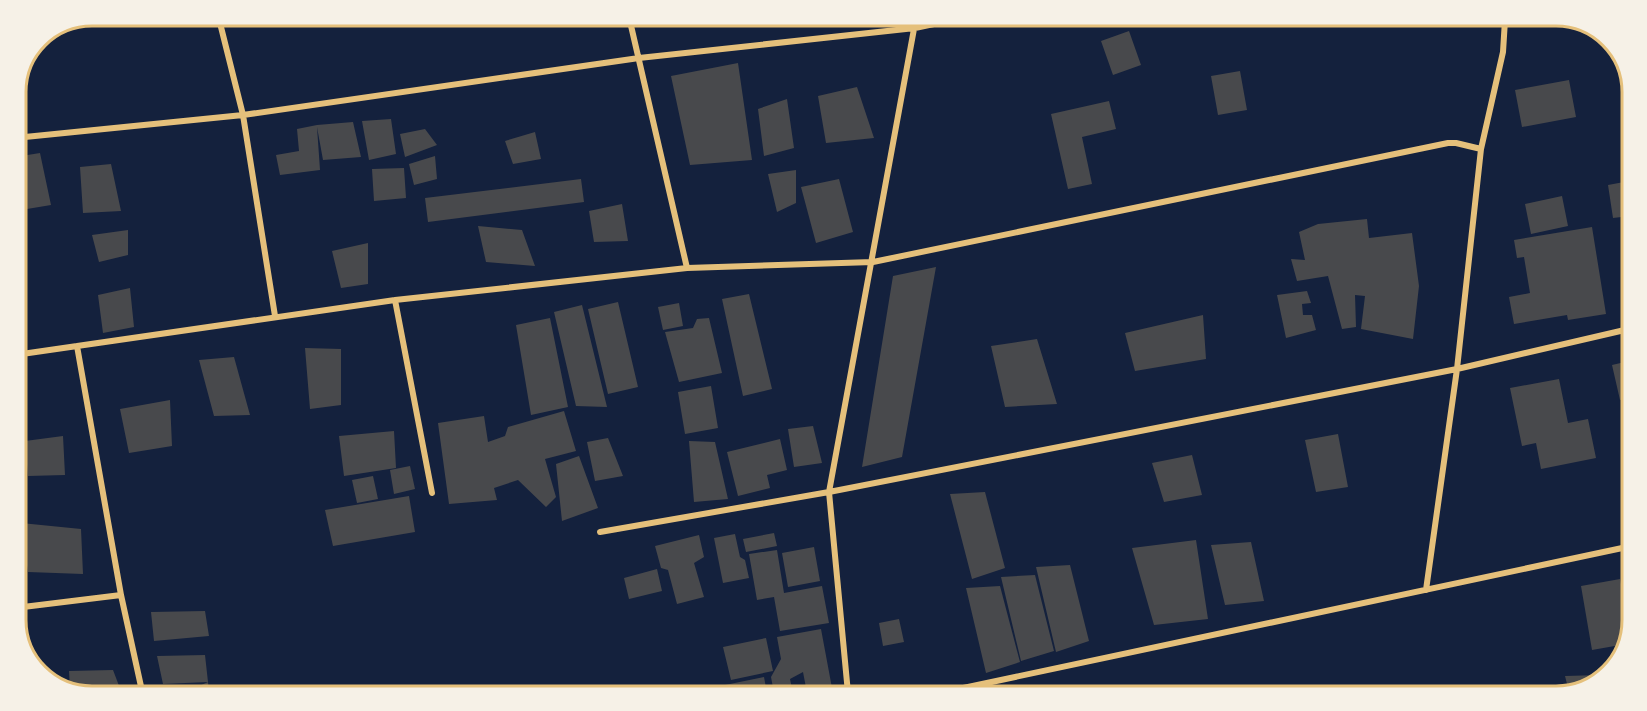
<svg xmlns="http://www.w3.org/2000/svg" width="1647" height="711" viewBox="0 0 1647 711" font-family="Mulish,sans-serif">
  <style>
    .building { fill: #48494c }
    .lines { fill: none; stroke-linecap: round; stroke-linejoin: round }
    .minor { stroke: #e5c07b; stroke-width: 6 }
    .rim { fill: none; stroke: #e5c07b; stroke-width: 3 }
  </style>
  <rect width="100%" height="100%" fill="#14213d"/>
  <path class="building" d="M1129,31L1141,65L1113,75L1101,41Z
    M738,63L752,160L690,165L671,76Z
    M1240,71L1247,110L1218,115L1211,76Z
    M1569,80L1576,117L1522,127L1515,90Z
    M857,87L874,138L826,143L818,96Z
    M787,99L794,148L764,156L758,109Z
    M1109,101L1116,129L1082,137L1092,184L1068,189L1051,114Z
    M391,119L396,154L369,160L362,121Z
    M353,122L361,157L323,160L317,127L320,170L280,175L276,155L299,151L297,129L317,125Z
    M425,129L437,145L405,157L400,134Z
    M535,132L541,159L513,164L505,141Z
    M40,153L51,205L15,211V157Z
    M435,156L437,179L414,185L409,164Z
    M111,164L121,211L83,213L80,167Z
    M404,168L406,198L374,201L372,169Z
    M796,170V203L777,212L768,174Z
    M581,179L584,202L428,222L425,198Z
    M839,179L853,232L816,243L801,187Z
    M1624,182L1630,216L1613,218L1608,185Z
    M1562,196L1568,226L1531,234L1525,204Z
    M622,204L628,241L594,242L589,211Z
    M1367,219L1369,238L1412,233L1419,286L1413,339L1361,329L1365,296L1355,295L1356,327L1342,329L1328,276L1297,281L1291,259L1305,260L1299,232L1318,224Z
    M478,226L522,230L535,266L486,262Z
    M1592,227L1606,314L1568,320L1567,315L1514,324L1509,297L1530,293L1524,257L1517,258L1514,240Z
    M128,230V255L99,262L92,235Z
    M368,243V284L341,288L332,251Z
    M936,267L902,457L862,467L893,276Z
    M130,288L134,327L103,333L98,295Z
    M1307,291L1311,303L1302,304L1303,315H1312L1316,330L1286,338L1277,295Z
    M749,294L772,389L743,396L722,299Z
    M618,302L638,387L608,394L588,309Z
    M679,303L683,326L663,330L658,307Z
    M582,305L607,407L576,406L554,312Z
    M1203,315L1206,359L1135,371L1125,333Z
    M550,318L568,407L531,415L516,325Z
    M709,318L722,373L679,382L665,332L693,328L697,319Z
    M1037,339L1057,404L1005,407L991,346Z
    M305,348L341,349V405L310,409Z
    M234,357L250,415L214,416L199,360Z
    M1629,361V398L1620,400L1612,365Z
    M1559,379L1568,423L1588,419L1596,458L1541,469L1536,443L1522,446L1510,388Z
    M711,386L718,428L685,434L678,392Z
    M170,400L172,446L129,453L120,409Z
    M564,411L576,451L545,459L556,497L546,507L518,480L494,488L497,500L449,504L438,423L484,416L488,442L505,436L508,427Z
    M813,426L822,463L794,467L788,429Z
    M394,431L396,468L344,476L339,436Z
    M1338,434L1348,487L1316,492L1305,440Z
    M63,436L65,475L28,476L25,441Z
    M608,438L623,476L595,481L587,442Z
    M780,439L787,470L767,475L770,488L738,496L727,452Z
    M689,441L715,442L728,499L694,502Z
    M1192,455L1202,495L1164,502L1152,463Z
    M579,456L598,508L562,521L556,464Z
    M410,466L415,489L394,494L390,470Z
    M373,476L378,499L357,503L352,480Z
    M985,492L1005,568L972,579L950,494Z
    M409,496L415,532L333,546L325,510Z
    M21,523L81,529L83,574L28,572Z
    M774,533L777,546L746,552L743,539Z
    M735,534L740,557L745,560L749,578L723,583L714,538Z
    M699,535L704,557L694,563L704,597L677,604L668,570L661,568L655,546Z
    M1196,540L1208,619L1154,625L1132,548Z
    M1251,542L1264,601L1225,605L1211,545Z
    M814,547L820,581L788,587L782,553Z
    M777,550L784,593L822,586L829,623L780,631L774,597L757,600L749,554Z
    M1070,565L1089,641L1056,652L1036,567Z
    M657,569L662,591L629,599L624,578Z
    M1035,575L1054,651L1021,661L1001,577Z
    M1620,579L1627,615L1626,644L1592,650L1581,586Z
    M1000,586L1020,662L986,673L966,588Z
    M205,611L209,636L154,641L151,612Z
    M899,619L904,642L883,646L879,623Z
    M821,629L832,688L807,693L803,672L790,679L793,693H774L771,677L781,659L777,637Z
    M766,638L773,671L731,680L723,647Z
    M205,655L208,682L163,684L157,656Z
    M113,670L121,691L70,690L69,671Z
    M1600,675L1601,680L1598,683L1569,692L1565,676Z
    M764,677L767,693H727L725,685Z
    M208,682L209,691H188Z
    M1565,687L1566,693L1556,696H1535L1534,693Z"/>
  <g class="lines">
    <path class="minor" d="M218,15L243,115L275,316
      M629,17L687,268
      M15,138L243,115L639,58L915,28L962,18
      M395,300L432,493
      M77,346L121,595L142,691
      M15,355L395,300L687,268L873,262L1448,143H1456L1481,149
      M600,532L829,492L1457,369L1629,329
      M1426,590L1457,369L1481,149L1503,52L1505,20
      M15,608L121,595
      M848,693L829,492L916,18
      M935,694L1627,547"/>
  </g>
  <path d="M0 0H1647V711H0ZM92 26H1556A66 66 0 0 1 1622 92V620A66 66 0 0 1 1556 686H92A66 66 0 0 1 26 620V92A66 66 0 0 1 92 26Z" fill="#f6f1e7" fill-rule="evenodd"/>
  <path class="rim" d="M92 26H1556A66 66 0 0 1 1622 92V620A66 66 0 0 1 1556 686H92A66 66 0 0 1 26 620V92A66 66 0 0 1 92 26Z"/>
</svg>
